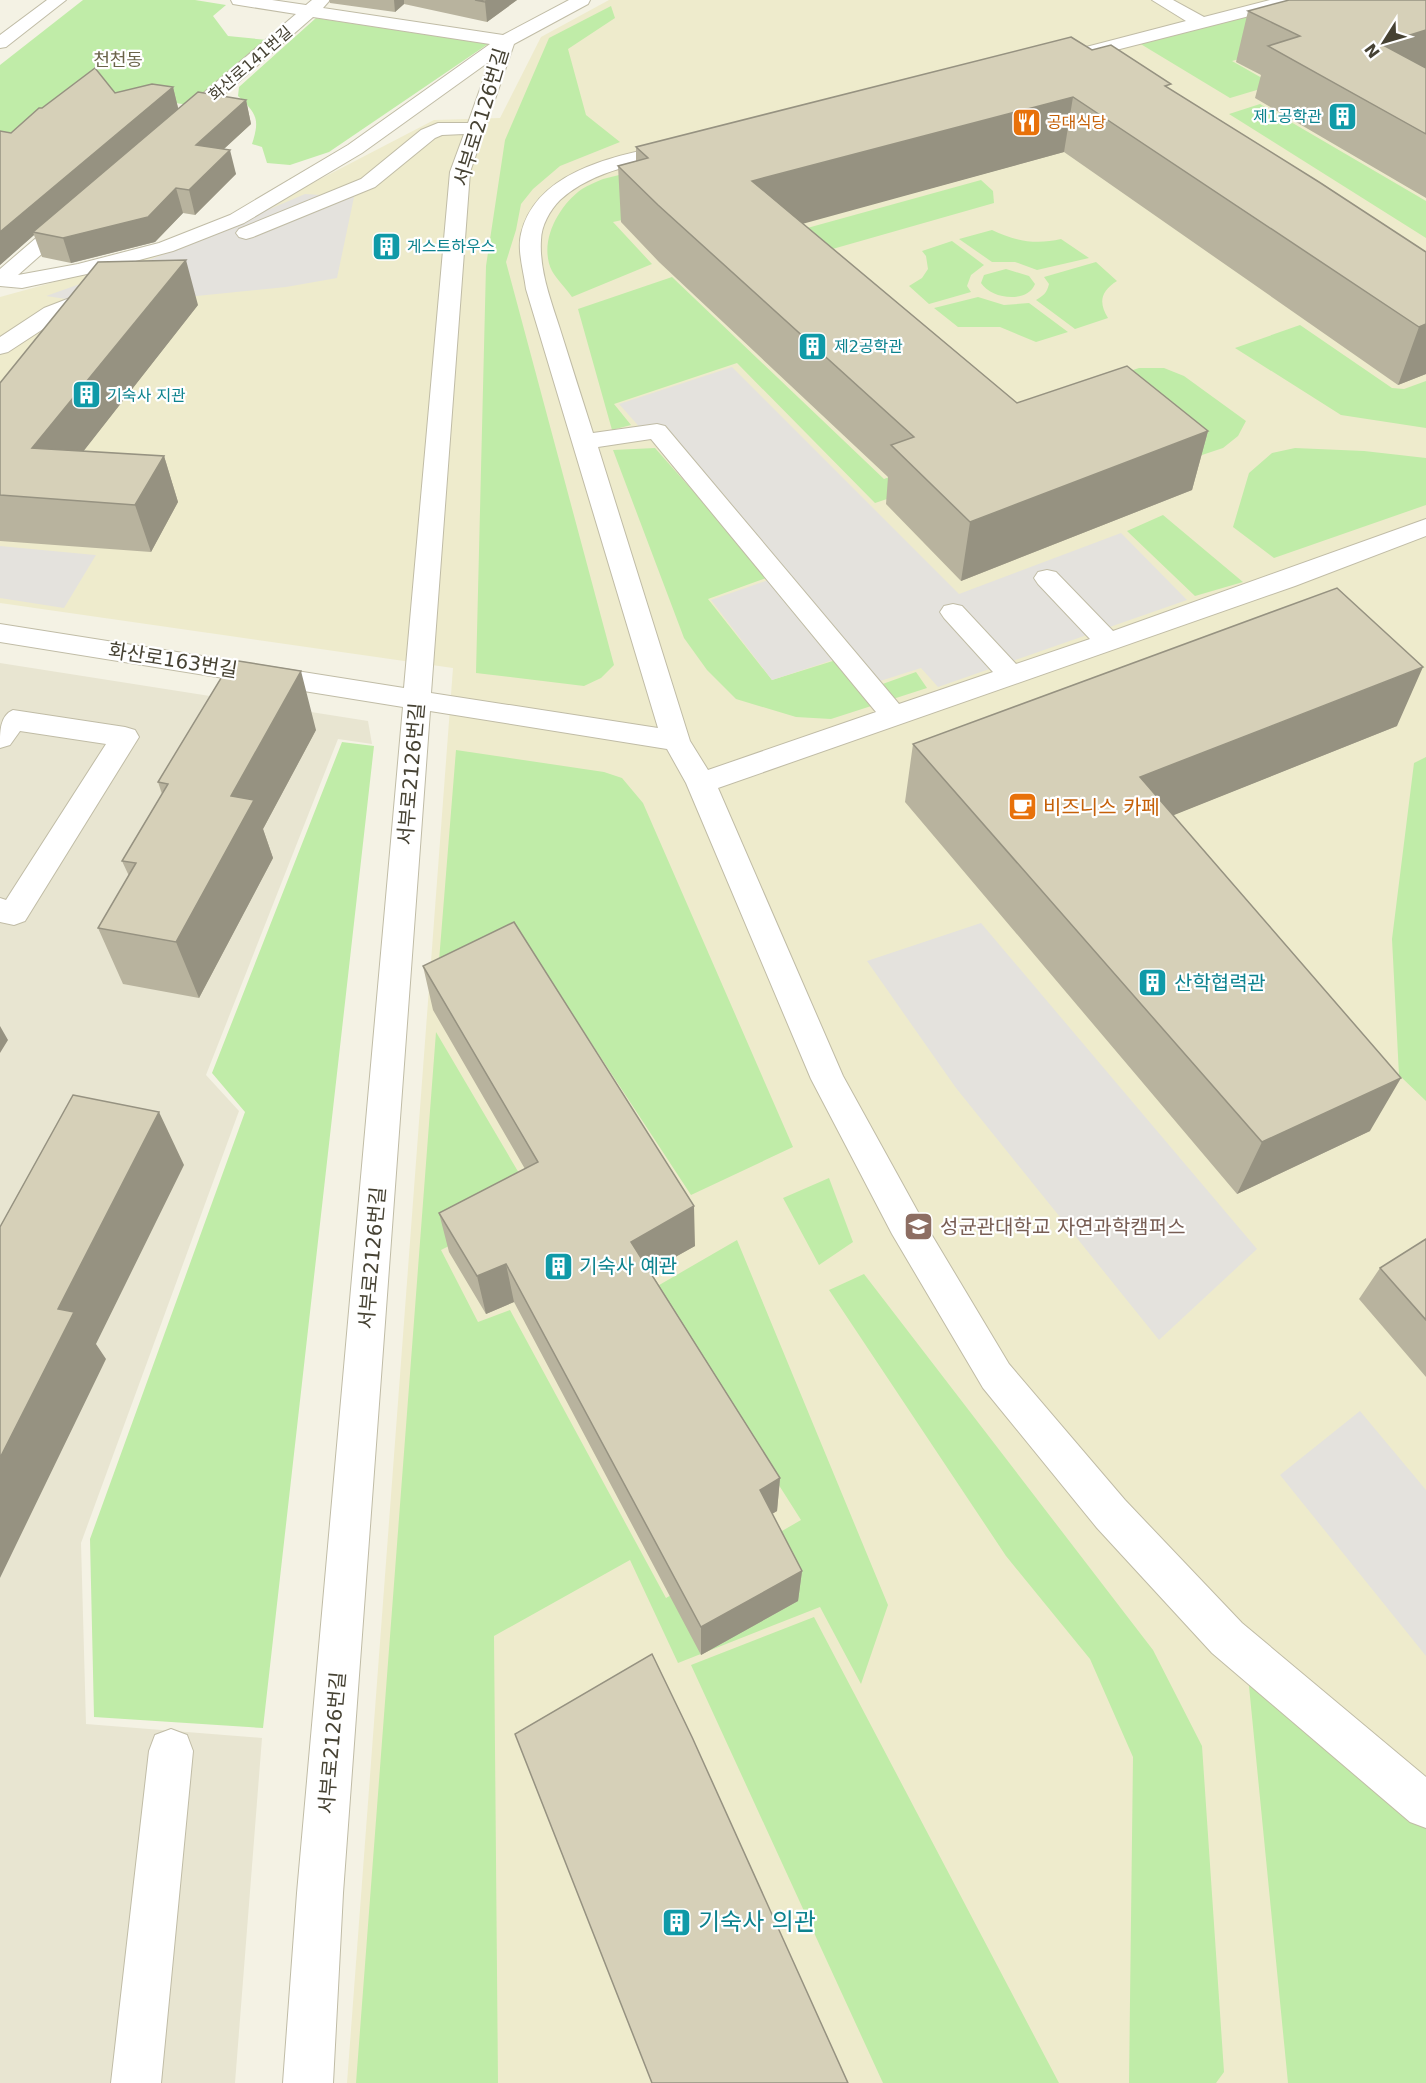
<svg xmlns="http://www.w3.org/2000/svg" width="1426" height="2083" viewBox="0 0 1426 2083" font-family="'DejaVu Sans','Noto Sans KR',sans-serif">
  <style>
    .residential { fill: #e8e5d1 }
    .education { fill: #eeebcc }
    .green { fill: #c0eca8 }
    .parking { fill: #e4e2dd }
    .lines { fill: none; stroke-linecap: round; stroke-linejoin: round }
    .minor-casing { stroke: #c0bca6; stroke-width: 2 }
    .minor { fill: #fff; fill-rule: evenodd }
    .wall { fill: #b8b39e }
    .shaded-wall { fill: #969281 }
    .building { fill: #d6d0b8; stroke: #969281; stroke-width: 1.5 }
    .labels { text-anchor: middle; stroke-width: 4.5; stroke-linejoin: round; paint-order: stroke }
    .far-street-label { font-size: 16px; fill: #464233; stroke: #fff }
    .far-culture-label { font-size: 16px; fill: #0d838f; stroke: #fff; text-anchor: start }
    .far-food-label { font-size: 16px; fill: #c56008; stroke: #fff; text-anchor: start }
    .far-quarter-label { font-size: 18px; fill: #6a6349; stroke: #fff }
    .street-label { font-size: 20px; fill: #464233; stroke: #fff }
    .food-label { font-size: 20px; fill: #c56008; stroke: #fff; text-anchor: start }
    .culture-label { font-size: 20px; fill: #0d838f; stroke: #fff; text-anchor: start }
    .education-label { font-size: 20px; fill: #785e54; stroke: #fff; text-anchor: start }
    .near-culture-label { font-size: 24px; fill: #0d838f; stroke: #fff; text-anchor: start }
  </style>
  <rect width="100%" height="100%" fill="#f4f2e4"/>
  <path class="residential" d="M0,663L368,721L372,744L338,739L206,1075L239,1111L81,1543L86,1724L262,1738L235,2083H0Z"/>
  <path class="education" d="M609,0H1426V2083H347L453,668L0,603V297L127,262L301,189L434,120L500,118L541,37Z"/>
  <path class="green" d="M83,0H195L226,5L213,16L228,36L267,40L190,105L92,92L0,146V65Z
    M611,6L615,18L568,49L586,115L620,142L560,166L533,189L521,204L516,230L506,262L614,665L601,678L584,686L476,673L486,266L505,140L549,38Z
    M1288,6L1278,48L1232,61L1274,85L1230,98L1139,43Z
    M316,18L488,44L329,152L290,165L267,163L262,147L252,144C260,119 257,114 238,96L239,87Z
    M1086,58L645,215L613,222L652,264L572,297C566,288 557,280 552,271C538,243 558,206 582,189C588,185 596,182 603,179Z
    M1260,104L1426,201V238L1229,114Z
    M981,180L993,191L994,203L815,254L738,247Z
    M992,230C1015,241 1036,245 1061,239L1089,258L1037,270L1015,262H992L959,239Z
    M952,241L984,265L971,275L967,286L971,292L929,304L909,286L922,278L928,269L926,256L922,251Z
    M1096,262L1117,281C1101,291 1098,302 1108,318L1075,329L1036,300C1043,296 1047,293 1049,284L1044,277Z
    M1006,269L1029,276L1035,284C1027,304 991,299 981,283L984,275Z
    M672,277L884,479L919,466L935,483L875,503L737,363L614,404L631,425L612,430L578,309Z
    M978,297L1004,305L1029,303L1068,332L1036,342L1000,327H958L934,308Z
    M1300,325L1392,388L1404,389L1426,381V428L1341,415L1235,348Z
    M1139,368H1164L1184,376L1246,421L1238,436L1223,448L1172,465L975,422Z
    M655,448L769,577L708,599L772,680L852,655L877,686L916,672L927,688L831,719L796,717L736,699L707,670L684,638L613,450Z
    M1295,448L1364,451L1426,458V505L1274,558L1233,527L1249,473L1272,453Z
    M1163,515L1243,582L1195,596L1127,531Z
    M342,742L374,746L263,1728L94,1717L90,1539L245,1112L212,1073Z
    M456,750L604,772L622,778L643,803L793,1147L691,1195L531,951L436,998Z
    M1426,757V1101L1399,1075L1392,939L1414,763Z
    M436,1032L536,1202L441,1250L478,1322L510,1310L666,1598L801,1520L654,1288L737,1240L888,1605L861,1684L820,1607L678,1663L630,1560L494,1636L498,2083H356Z
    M829,1178L853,1242L819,1265L783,1198Z
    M864,1274L1153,1650L1202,1746L1224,2072L1216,2083H1129L1133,1757L1090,1659L1006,1556L829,1290Z
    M814,1617L1059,2083H883L691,1665Z
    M1248,1676L1426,1817V2083H1288Z"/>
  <path class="parking" d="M305,194L354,197L337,278L286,287L107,305L46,296L162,255Z
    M732,367L959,594L1121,533L1187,600L938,687L921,668L877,682L854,653L772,680L711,600L774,578L619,404Z
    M0,546L95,555H96L64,608L0,598Z
    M981,923L1257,1249L1159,1340L956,1088L867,961Z
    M1360,1411L1426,1490V1656L1280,1475Z"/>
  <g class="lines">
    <defs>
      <path id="minor" d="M47,0H66L6,47L0,48V35Z
        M231,0H272L306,5L312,0H330L323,8L503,35L569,0H590L588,4L514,44L470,172L431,693L658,728L526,289C524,272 517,251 521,234C537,167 623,155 680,142L687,144L690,148L687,152C644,163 594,169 560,200C550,210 541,226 541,240C539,270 551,301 560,329C571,364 582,399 593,433L657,424L665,426L899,704L993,672L944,618L940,612L944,606L953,604L962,606L1016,664L1090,639L1038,584L1034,578L1038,572L1047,570L1056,572L1113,631L1426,519V536L1295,586L718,788L843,1076L918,1212L1009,1364L1125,1500L1242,1623L1426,1777V1828L1410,1822L1212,1653L1097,1528L983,1388L892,1234L811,1079L686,783L667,749L430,711L343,1893L333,2083H283L297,1893L403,707L0,642V624L404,688L450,172L464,134L442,135L435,138L375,187L253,237L246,239L239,237L236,233L239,229L361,179L421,130L438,123H468L490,61L362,153L244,223L173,251L87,274L22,288L0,286V269L64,214H78L81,218L78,222L18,275L78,264L159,243L230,215L348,145L490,44L313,17L187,127H173L171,123L173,119L296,14L239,5L233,4ZM651,439L876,712L708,770L690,741L598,447Z
        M1152,0H1173L1204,17L1270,0H1298L1296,4L1069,62L1063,61L1060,57L1063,53L1186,21Z
        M101,286L109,287L112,292L109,297L60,318L8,352L0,354V337L44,308Z
        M13,710L125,727L135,730L139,737L25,921L14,925L0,922V898L6,900L106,744L20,731L10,745L0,748C0,730 0,716 13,710Z
        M171,1729L187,1735L193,1751L161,2083H111L149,1751L155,1735Z"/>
    </defs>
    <use href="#minor" class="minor-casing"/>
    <use href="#minor" class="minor"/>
  </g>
  <path class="wall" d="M329,0H517L487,22L404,4L395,12L330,3Z
    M1426,0V198L1255,98L1261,75L1236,62L1248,11Z
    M1092,50L1170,89L1426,252V374L1398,385L1064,152L802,223L1017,403L1208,431L1192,490L961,581L886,504L888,477L659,262L621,222L618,166L636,161V147Z
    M173,87L178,108L246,100L251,124L224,149L236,174L195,215L183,213L155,242L71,263L42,257L34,235L0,265V131L11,133L42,108L115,93Z
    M198,305L83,451L164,456L178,502L151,552L0,541V383Z
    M1397,726L1173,815L1370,1131L1237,1194L905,802L913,744Z
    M316,730L263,829L273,858L199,998L123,984L98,928L129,876L122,861L162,794L158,782Z
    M423,966L695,1246L650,1271L780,1478L777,1511L772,1514L802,1571L798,1601L701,1655L514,1302L486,1314L449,1252L439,1213L525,1169L433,1010Z
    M1426,1239V1377L1359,1299L1380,1268Z"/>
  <path class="shaded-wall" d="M394,0H404V4L395,12Z
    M488,0H517L487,22L485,2Z
    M1426,30V77L1381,44Z
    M173,87L179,112L33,232L34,235L0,265V232Z
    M1073,97L1064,152L751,238L752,181Z
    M246,100L251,124L202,169L196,145Z
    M230,150L236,174L195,215L189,190Z
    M176,188L183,213L155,242L71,263L63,238Z
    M186,260L198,305L50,494L32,448Z
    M1426,324V374L1398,385L1419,327Z
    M1208,431L1192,490L961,581L970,522Z
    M164,456L178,502L151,552L135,505Z
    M1423,667L1397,726L1124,835L1140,777Z
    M301,671L316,730L263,829L273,858L199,998L176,942L231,796Z
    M0,1026L8,1040L0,1053Z
    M1401,1078L1370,1131L1237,1194L1262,1142Z
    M159,1112L184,1165L96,1344L106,1359L0,1578V1458L58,1309Z
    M694,1206L695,1246L634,1280L631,1242Z
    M506,1264L514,1302L486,1314L477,1276Z
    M780,1478L777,1511L758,1522L760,1490Z
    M802,1571L798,1601L701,1655V1627Z"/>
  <path class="building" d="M475,0H488L485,2Z
    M1289,0H1426V30L1381,44L1426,68V134L1268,46L1300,36L1248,11Z
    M1071,37L1092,50L1111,45L1171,84L1165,86L1319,182L1426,252V324L1419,327L1073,97L752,181L1017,403L1127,366L1208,431L970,522L891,445L914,437L658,205L618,166L648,158L636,147Z
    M95,68L115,93L152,84L173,87L0,232V131L11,133L39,108H42Z
    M198,92L246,100L196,145L230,150L189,190L176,188L148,217L63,238L33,232Z
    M186,260L32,448L164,456L135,505L0,495V383L98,262Z
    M1337,588L1423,667L1140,777L1401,1078L1262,1142L913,744Z
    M232,660L301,671L231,796L254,800L176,942L98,928L136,863L122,861L168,784L158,782Z
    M514,922L694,1206L631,1242L780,1478L760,1490L802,1571L701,1627L506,1264L477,1276L439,1213L538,1162L423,966Z
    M73,1095L159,1112L58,1309L74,1312L0,1458V1227Z
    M1426,1239V1320L1380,1268Z
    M652,1654L692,1737L848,2083H652L515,1734Z"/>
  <defs>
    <symbol id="building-square" viewBox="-11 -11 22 22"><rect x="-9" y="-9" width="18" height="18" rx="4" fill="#0f9aa8" stroke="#fff"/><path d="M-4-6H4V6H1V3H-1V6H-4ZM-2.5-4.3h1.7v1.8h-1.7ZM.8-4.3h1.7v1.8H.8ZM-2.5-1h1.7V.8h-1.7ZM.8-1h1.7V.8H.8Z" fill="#fff"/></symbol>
    <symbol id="restaurant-square" viewBox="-11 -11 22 22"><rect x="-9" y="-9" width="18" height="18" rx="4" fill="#e8710a" stroke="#fff"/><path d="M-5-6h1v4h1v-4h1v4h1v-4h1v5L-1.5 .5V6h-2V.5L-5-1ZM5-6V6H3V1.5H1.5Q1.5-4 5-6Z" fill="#fff"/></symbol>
    <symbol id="cafe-square" viewBox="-11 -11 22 22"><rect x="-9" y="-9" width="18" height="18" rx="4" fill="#e8710a" stroke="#fff"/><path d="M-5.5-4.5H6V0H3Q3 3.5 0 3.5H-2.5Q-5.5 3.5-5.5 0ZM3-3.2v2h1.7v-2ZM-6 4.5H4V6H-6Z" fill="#fff"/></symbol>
    <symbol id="university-square" viewBox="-11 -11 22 22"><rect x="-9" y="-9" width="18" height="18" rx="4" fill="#8d6e63" stroke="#fff"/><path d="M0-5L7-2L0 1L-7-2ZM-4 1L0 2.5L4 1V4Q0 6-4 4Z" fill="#fff"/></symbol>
  </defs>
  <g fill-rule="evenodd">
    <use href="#building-square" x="1326" y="100" width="33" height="33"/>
    <use href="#restaurant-square" x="1010" y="106" width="33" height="33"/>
    <use href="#building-square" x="370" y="230" width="33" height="33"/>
    <use href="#building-square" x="796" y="330" width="33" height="33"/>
    <use href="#building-square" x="70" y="378" width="33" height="33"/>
    <use href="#cafe-square" x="1006" y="790" width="33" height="33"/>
    <use href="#building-square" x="1136" y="966" width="33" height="33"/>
    <use href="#university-square" x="902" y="1210" width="33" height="33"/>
    <use href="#building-square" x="542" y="1250" width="33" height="33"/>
    <use href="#building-square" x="660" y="1906" width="33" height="33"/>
  </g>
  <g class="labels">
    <g class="far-street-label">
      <text transform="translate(250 63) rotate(-41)" y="6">화산로141번길</text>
    </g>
    <g class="far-culture-label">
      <text x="1322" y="122" text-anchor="end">제1공학관</text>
      <text x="407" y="252">게스트하우스</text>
      <text x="834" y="352">제2공학관</text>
      <text x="107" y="401">기숙사 지관</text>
    </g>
    <g class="far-food-label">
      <text x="1047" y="128">공대식당</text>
    </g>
    <g class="far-quarter-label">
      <text x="118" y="66">천천동</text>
    </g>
    <g class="street-label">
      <text transform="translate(481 117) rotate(-73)" y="7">서부로2126번길</text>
      <text transform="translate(173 660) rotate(9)" y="7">화산로163번길</text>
      <text transform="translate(411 774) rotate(-85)" y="7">서부로2126번길</text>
      <text transform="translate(372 1258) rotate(-85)" y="7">서부로2126번길</text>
      <text transform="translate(332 1743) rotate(-85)" y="7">서부로2126번길</text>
    </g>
    <g class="food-label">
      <text x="1043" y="814">비즈니스 카페</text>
    </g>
    <g class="culture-label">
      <text x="1174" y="990">산학협력관</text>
      <text x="579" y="1273">기숙사 예관</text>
    </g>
    <g class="education-label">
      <text x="940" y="1234">성균관대학교 자연과학캠퍼스</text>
    </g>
    <g class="near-culture-label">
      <text x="698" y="1930">기숙사 의관</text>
    </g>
  </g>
  <g transform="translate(1384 42) rotate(233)" stroke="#ffffff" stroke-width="4.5" paint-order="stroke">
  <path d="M0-4.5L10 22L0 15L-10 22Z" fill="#464233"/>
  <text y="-9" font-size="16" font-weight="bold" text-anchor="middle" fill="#464233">N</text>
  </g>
</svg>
